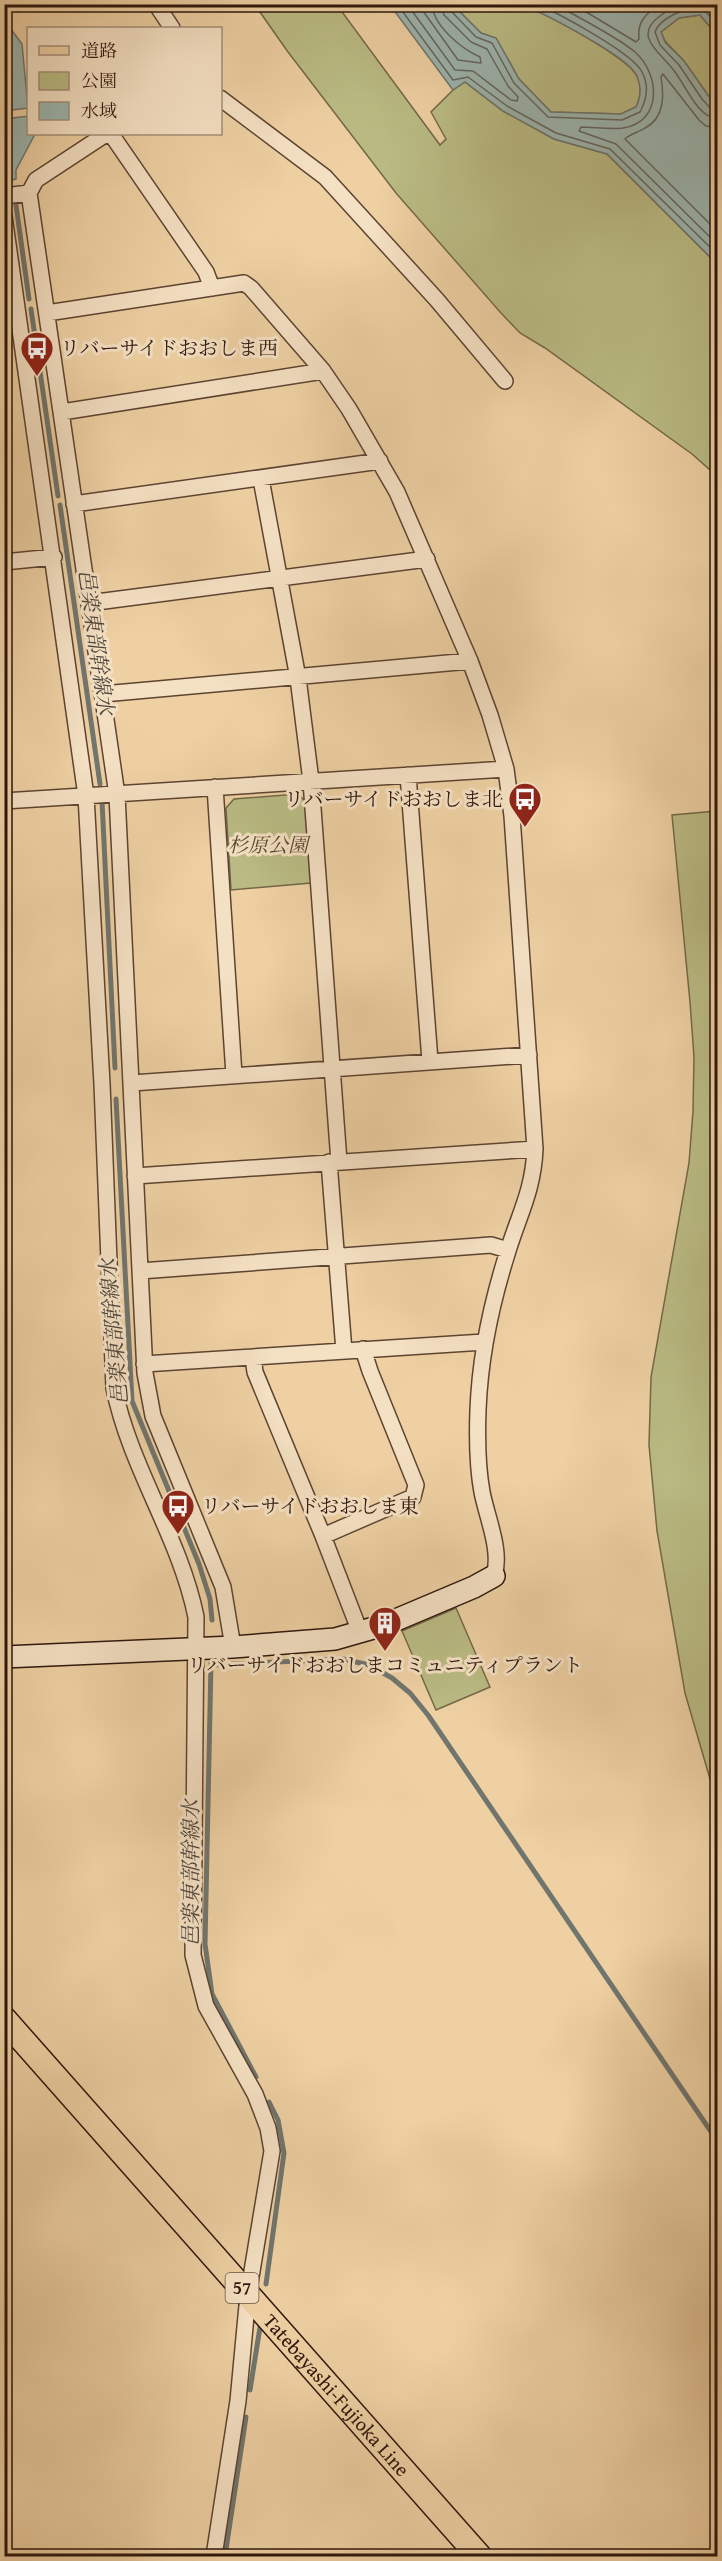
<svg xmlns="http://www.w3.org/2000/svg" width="722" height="2561" viewBox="0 0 722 2561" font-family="'Gentium Book Plus','Noto Serif JP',serif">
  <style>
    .green { fill: #babb84; stroke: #746848; stroke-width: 1.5 }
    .water { fill: #9cb5af; stroke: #70756e; stroke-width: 1.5 }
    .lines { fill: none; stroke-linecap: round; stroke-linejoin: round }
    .shore { stroke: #64665e; stroke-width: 1.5 }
    .stream { stroke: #70756e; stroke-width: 5 }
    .street-casing { stroke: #5d4432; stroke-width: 18 }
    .secondary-casing { stroke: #2d160c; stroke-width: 24 }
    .primary-casing { stroke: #2d160c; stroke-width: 27 }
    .street { stroke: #f4e0c3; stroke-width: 15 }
    .secondary { stroke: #f4e0c3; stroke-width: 21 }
    .primary { stroke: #eed0a3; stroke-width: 24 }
    .labels { text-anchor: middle; stroke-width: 6; stroke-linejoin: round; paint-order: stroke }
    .shield { fill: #f4e0c3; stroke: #695343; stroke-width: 1.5 }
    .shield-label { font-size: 18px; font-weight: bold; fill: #2d160c }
    .poi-label { font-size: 20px; fill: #2d160c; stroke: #f4e0c3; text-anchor: start }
    .park-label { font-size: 20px; font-style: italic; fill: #574830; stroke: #f4e0c3 }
    .street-label { font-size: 20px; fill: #2d160c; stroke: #f4e0c3 }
    .water-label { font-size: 21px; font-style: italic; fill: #4e463d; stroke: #f4e0c3 }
  </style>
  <rect width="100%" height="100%" fill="#eed0a3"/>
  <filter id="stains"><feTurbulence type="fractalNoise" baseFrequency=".00333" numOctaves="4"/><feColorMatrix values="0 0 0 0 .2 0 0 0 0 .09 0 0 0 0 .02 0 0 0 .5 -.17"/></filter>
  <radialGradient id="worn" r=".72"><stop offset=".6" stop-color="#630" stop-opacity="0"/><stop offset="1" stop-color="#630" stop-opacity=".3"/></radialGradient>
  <path class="green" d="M255,5H337L440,145L446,139L431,112L453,90L465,82L503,111L554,139L607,154L717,264V476L692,454L545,348L520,333L501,313L396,193L288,52Z
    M453,5C475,5 500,1 522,5C540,7 625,58 635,73C643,84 641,96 636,107L621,114L551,112L519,79L496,38L481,33Z
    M700,15L717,35V108L684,61L665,41L661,32L679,18Z
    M298,794L305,801L311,883L231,890L226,808L234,799Z
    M717,811H718L717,1803L685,1693L657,1531L649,1445L651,1377L689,1163L693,1111L694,1057L690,1002L672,815Z
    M456,1608L490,1687L436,1710L402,1631Z"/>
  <path class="water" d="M390,5H453L481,33L496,38L519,79L551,112L621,114L636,107C641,97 642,88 637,76C629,57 545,14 523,5H717V35L700,15L679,18L661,32L665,42L684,61L717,108V264L607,154L554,139L503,111L465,82L453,90Z
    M5,21L22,44L28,108L5,111Z
    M28,116V134H35L16,170V179L9,181L5,170V119Z"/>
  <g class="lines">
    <path class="shore" d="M397,4L453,80L468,77L507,106L556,133L610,149L718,255
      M407,4L455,70L473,71L511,100L517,101L518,97L508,86L487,49L471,42L444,15L441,4
      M418,4L458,60L481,63L480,57C462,49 433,26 432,4
      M449,4L451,11L476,37L492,43L514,83L548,117L622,120L640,112C647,99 649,85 642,72C633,53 559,14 538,4
      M555,4C577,17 616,36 635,52C660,74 663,122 623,128C610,130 594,127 581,127L579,131L616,144L718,245
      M573,4L636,42L639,39C637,21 646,14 660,4
      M680,4C672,6 666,11 660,16C631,37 662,53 675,72C686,86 697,117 718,119
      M718,26C713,21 707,10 700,9C685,7 660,18 655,32L660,45L679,65L702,99L712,110L718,111
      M718,128L706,126L699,120L663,74L661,77C664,95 665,118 645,128C639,132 630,134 625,139L718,232"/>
    <path class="stream" d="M15,198L29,299
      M31,309L58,496
      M60,505L100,784
      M102,801L115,1068
      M116,1099L132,1401L199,1564L210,1599L212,1620
      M211,1663L205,1944L212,1994L256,2077
      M211,1665L343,1659L369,1665L392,1678L410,1693L428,1715L718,2142
      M266,2284L284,2153L278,2120L269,2102
      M250,2390L261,2321
      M225,2556L246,2417"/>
    <defs>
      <path id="street" d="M156,4L172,28
        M220,98L325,177L437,300L505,381
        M111,134L206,272L212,288
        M29,193L117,795L145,1373L153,1416L223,1587L233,1647
        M4,196L29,193L36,180L106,134
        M4,216L86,796L102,1084L114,1388C130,1468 180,1537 196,1617L193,1955L206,2006L255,2094L268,2128L272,2151L248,2295L238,2401L214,2556
        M47,313L244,283L251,288L323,371L349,409L397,492L470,661L490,715L506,769L512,816L535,1149C533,1192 519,1214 507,1254C491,1305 480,1356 478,1410C477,1437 477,1465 482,1492C487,1518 502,1551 494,1576
        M62,412L323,371
        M261,479L298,678L311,781L339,1162
        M74,504L380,461
        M4,562L54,557
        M89,603L427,559
        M103,694L470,661
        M408,775L430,1061
        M215,787L234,1075
        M4,801L506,769
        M132,1083L529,1055
        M329,1162L344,1351
        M135,1176L535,1149
        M140,1271L491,1245L508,1250
        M253,1357L255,1372L323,1536L360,1632
        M144,1364L484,1342
        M323,1536L413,1497L416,1485L370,1371L363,1349"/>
      <path id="secondary" d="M4,1657L233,1647L335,1639L384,1625L474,1587L494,1576"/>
      <g id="primary">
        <path id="s1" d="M4,2019L479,2556"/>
      </g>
    </defs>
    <use href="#street" class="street-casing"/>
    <use href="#secondary" class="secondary-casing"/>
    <use href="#primary" class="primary-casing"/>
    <use href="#street" class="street"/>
    <use href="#secondary" class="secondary"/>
    <use href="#primary" class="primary"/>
  </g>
  <defs>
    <symbol id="bus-pin" viewBox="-11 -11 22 30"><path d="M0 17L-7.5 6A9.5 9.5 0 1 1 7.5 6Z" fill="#8f2418" stroke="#f4e0c3"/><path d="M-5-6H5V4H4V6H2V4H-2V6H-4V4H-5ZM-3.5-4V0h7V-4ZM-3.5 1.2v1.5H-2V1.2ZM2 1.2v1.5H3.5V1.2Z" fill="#fff"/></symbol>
    <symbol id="building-pin" viewBox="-11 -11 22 30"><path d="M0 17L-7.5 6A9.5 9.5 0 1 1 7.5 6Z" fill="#8f2418" stroke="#f4e0c3"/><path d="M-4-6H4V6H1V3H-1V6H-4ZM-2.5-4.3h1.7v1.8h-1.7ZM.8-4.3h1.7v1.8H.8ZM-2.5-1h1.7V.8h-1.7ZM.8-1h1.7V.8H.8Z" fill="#fff"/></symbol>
  </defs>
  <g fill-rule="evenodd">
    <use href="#bus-pin" x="18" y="329" width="38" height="52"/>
    <use href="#bus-pin" x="506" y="780" width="38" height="52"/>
    <use href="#bus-pin" x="159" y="1487" width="38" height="52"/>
    <use href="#building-pin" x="366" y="1604" width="38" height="52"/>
  </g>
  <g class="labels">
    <rect class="shield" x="225.5" y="2273" width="33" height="30" rx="4.5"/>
    <g class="shield-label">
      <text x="242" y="2294">57</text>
    </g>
    <g class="poi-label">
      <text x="60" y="355">リバーサイドおおしま西</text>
      <text x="502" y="806" text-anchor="end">リバーサイドおおしま北</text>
      <text x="201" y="1513">リバーサイドおおしま東</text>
      <text x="385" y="1672" text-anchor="middle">リバーサイドおおしまコミュニティプラント</text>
    </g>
    <g class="park-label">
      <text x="268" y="852">杉原公園</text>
    </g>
    <g class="street-label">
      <text dy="7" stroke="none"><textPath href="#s1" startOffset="502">Tatebayashi-Fujioka Line</textPath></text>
    </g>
    <g class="water-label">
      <text transform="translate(96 642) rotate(82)" y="7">邑楽東部幹線水</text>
      <text transform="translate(114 1332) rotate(-95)" y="7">邑楽東部幹線水</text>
      <text transform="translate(191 1873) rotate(-90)" y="7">邑楽東部幹線水</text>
    </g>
  </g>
  <rect width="722" height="2561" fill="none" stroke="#eed0a3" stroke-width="24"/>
  <rect x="6" y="6" width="710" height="2549" fill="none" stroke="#2d160c" stroke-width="3"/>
  <rect x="12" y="12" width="698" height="2537" fill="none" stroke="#2d160c" stroke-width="1.5"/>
  <rect x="27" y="27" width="195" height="108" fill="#f4e0c3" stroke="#a48f7a" stroke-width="1.5"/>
  <rect x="39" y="46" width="30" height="9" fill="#eed0a3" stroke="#a48f7a" stroke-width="1.5"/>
  <text x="81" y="57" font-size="18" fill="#2d160c">道路</text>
  <rect x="39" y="72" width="30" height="18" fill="#babb84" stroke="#a48f7a" stroke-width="1.5"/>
  <text x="81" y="87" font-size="18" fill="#2d160c">公園</text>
  <rect x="39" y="102" width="30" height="18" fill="#9cb5af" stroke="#a48f7a" stroke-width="1.5"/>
  <text x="81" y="117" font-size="18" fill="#2d160c">水域</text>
  <rect width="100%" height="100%" filter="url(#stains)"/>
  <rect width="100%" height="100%" fill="url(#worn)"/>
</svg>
